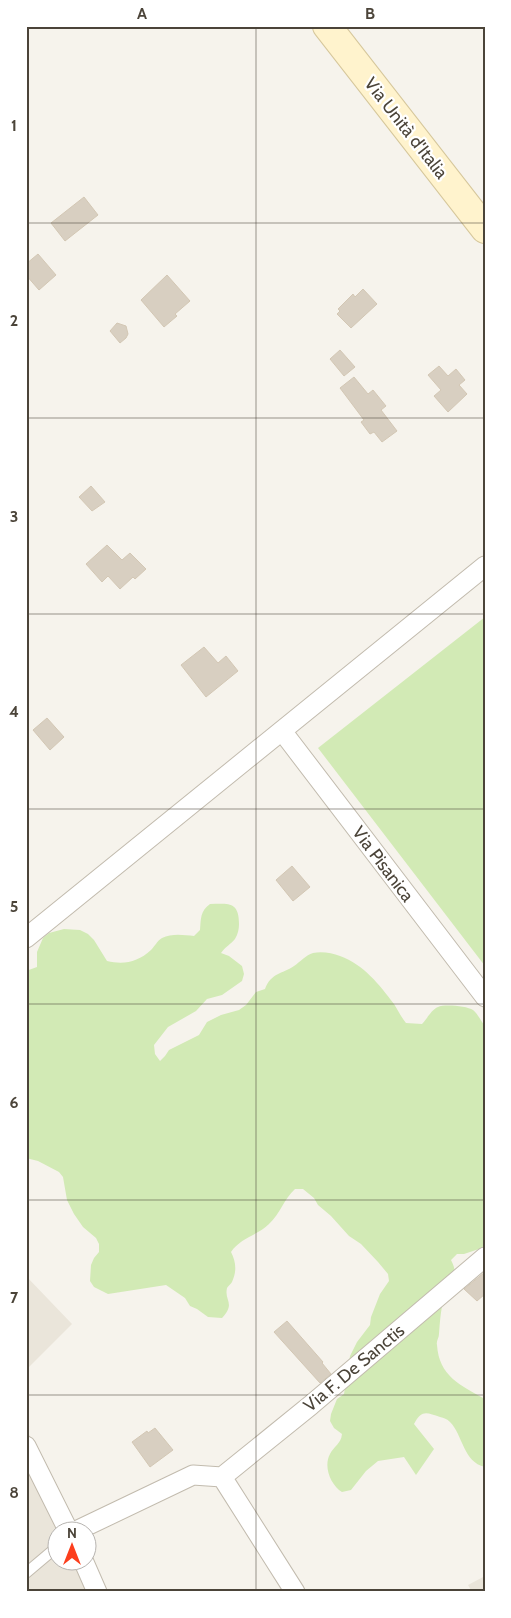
<svg xmlns="http://www.w3.org/2000/svg" width="511" height="1618" viewBox="0 0 511 1618" font-family="Cabin,sans-serif">
  <style>
    .residential { fill: #eae5da }
    .green { fill: #d2eab5 }
    .building { fill: #d8cfc1; stroke: #d3c7b4 }
    .lines { fill: none; stroke-linecap: round; stroke-linejoin: round }
    .service-casing { stroke: #c2bbae; stroke-width: 12 }
    .minor-casing { stroke: #c2bbae; stroke-width: 21 }
    .secondary-casing { stroke: #d6c79b; stroke-width: 30 }
    .service { stroke: #fff; stroke-width: 10 }
    .minor { stroke: #fff; stroke-width: 19 }
    .secondary { stroke: #fff3cd; stroke-width: 28 }
    .grid { fill: none; stroke: #4b4439; stroke-width: 1; stroke-opacity: 0.55 }
    .labels { text-anchor: middle; stroke-width: 4.5; stroke-linejoin: round; paint-order: stroke }
    .street-label { font-size: 18px; fill: #4b4439; stroke: #fff }
    .neatline { fill: none; stroke: #4b4439; stroke-width: 2 }
    .grid-label { font-size: 16px; text-anchor: middle; font-weight: bold; fill: #4b4439 }
  </style>
  <rect width="100%" height="100%" fill="#f6f3ec"/>
  <path class="residential" d="M26,1276L72,1324L26,1370Z
    M26,1428L75,1530H58V1560H88L103,1592H26Z
    M485,1576V1592H472L468,1585Z"/>
  <path class="green" d="M485,617V966L318,748Z
    M210,904C228,904 239,901 239,924C239,929 238,934 235,939C231,944 225,947 221,953L229,956L242,966L244,974L242,981L222,995L207,999L196,1011L168,1027L154,1045L155,1054L160,1061L165,1056L169,1050L199,1035L207,1022L221,1015L239,1010L246,1005L256,992L265,989C271,973 282,974 294,966C300,962 306,955 313,953C322,951 332,953 340,956C364,965 379,984 394,1004C398,1010 401,1017 406,1023L422,1024C427,1019 431,1010 438,1007C444,1004 467,1006 473,1010C477,1013 481,1021 485,1026V1247L464,1254H457L451,1260C459,1275 452,1278 446,1292C441,1304 440,1321 439,1334C439,1338 436,1341 437,1345C439,1376 460,1385 485,1399V1467C463,1462 463,1435 450,1422C447,1419 444,1418 440,1417C427,1413 422,1409 414,1424L434,1449L416,1475L404,1457L378,1461L366,1471L351,1490L342,1492C331,1485 323,1467 330,1454C334,1446 341,1444 342,1434L334,1428L330,1421L331,1414L337,1399L344,1394L350,1356L357,1342L370,1325L371,1317L380,1294L389,1281L388,1274L378,1262L361,1244L349,1236L331,1216L318,1205L314,1198L303,1189H295C284,1199 280,1214 269,1224C258,1235 240,1238 231,1252C236,1262 237,1271 232,1282C231,1284 228,1286 227,1288C224,1301 236,1303 222,1318L208,1317L197,1309L190,1306L185,1298L166,1285L108,1294L94,1287L90,1281L91,1265L94,1258L99,1252V1244L96,1238L83,1227L74,1214L67,1200L63,1177L59,1172L38,1161L26,1158V971L37,967V952L43,938L49,933L64,929L80,930L88,934L94,940L107,961C124,965 138,962 151,950C155,946 157,941 162,938C172,933 184,935 194,936L200,930C201,919 200,911 210,904Z"/>
  <path class="building" d="M84,197L98,215L65,241L51,223Z
    M38,254L56,275L39,290L26,275V264Z
    M167,275L190,301L175,314L177,316L164,327L141,300Z
    M363,289L377,304L351,328L337,314L340,311L338,309L353,294L355,297Z
    M117,323L126,326L128,334L126,338L120,343L110,331Z
    M340,350L355,367L344,376L330,359Z
    M439,366L448,376L456,369L465,380L459,385L467,394L448,412L434,396L441,390L428,375Z
    M354,377L368,394L373,390L386,406L381,410L397,431L382,442L374,432L370,434L361,422L364,420L340,388Z
    M91,486L105,502L92,511L79,497Z
    M107,545L122,560L130,553L146,569L135,579L133,577L120,589L108,576L102,582L86,564Z
    M204,647L218,663L226,656L238,671L206,697L181,665Z
    M47,718L64,737L50,750L33,730Z
    M292,866L310,887L293,901L276,880Z
    M485,1272V1294L477,1301L464,1289Z
    M287,1321L323,1362L322,1363L331,1374L320,1383L274,1332Z
    M155,1428L173,1450L150,1467L132,1442L147,1431L148,1433Z"/>
  <g class="lines">
    <defs>
      <path id="service" d="M26,1573L58,1546"/>
      <path id="minor" d="M282,731L485,997
        M26,938L485,566
        M26,1446L68,1530
        M222,1477L311,1405L485,1257
        M78,1530L193,1475L222,1477L295,1592
        M83,1560L97,1592"/>
      <path id="secondary" d="M327,26L485,229"/>
    </defs>
    <use href="#service" class="service-casing"/>
    <use href="#minor" class="minor-casing"/>
    <use href="#secondary" class="secondary-casing"/>
    <use href="#service" class="service"/>
    <use href="#minor" class="minor"/>
    <use href="#secondary" class="secondary"/>
  </g>
  <path class="grid" d="M256,26V1592M26,223H485M26,418H485M26,614H485M26,809H485M26,1004H485M26,1200H485M26,1395H485"/>
  <g class="labels">
    <g class="street-label">
      <text transform="translate(406 128) rotate(52)" y="6">Via Unità d'Italia</text>
      <text transform="translate(383 864) rotate(53)" y="6">Via Pisanica</text>
      <text transform="translate(354 1368) rotate(-40)" y="6">Via F. De Sanctis</text>
    </g>
  </g>
  <rect width="511" height="1618" fill="none" stroke="#ffffff" stroke-width="55"/>
  <g transform="translate(72 1546)"><circle r="24" fill="#ffffff" stroke="#b7b4b0"/>
  <path d="M0-4L9 19L0 12L-9 19Z" fill="#fc3f1d"/>
  <text y="-8" font-size="14" font-weight="bold" text-anchor="middle" fill="#4b4439">N</text>
  </g>
  <rect x="28" y="28" width="456" height="1562" class="neatline"/>
  <g class="grid-label">
    <text x="142" y="19">A</text>
    <text x="370" y="19">B</text>
    <text x="14" y="131">1</text>
    <text x="14" y="326">2</text>
    <text x="14" y="522">3</text>
    <text x="14" y="717">4</text>
    <text x="14" y="912">5</text>
    <text x="14" y="1108">6</text>
    <text x="14" y="1303">7</text>
    <text x="14" y="1498">8</text>
  </g>
</svg>
